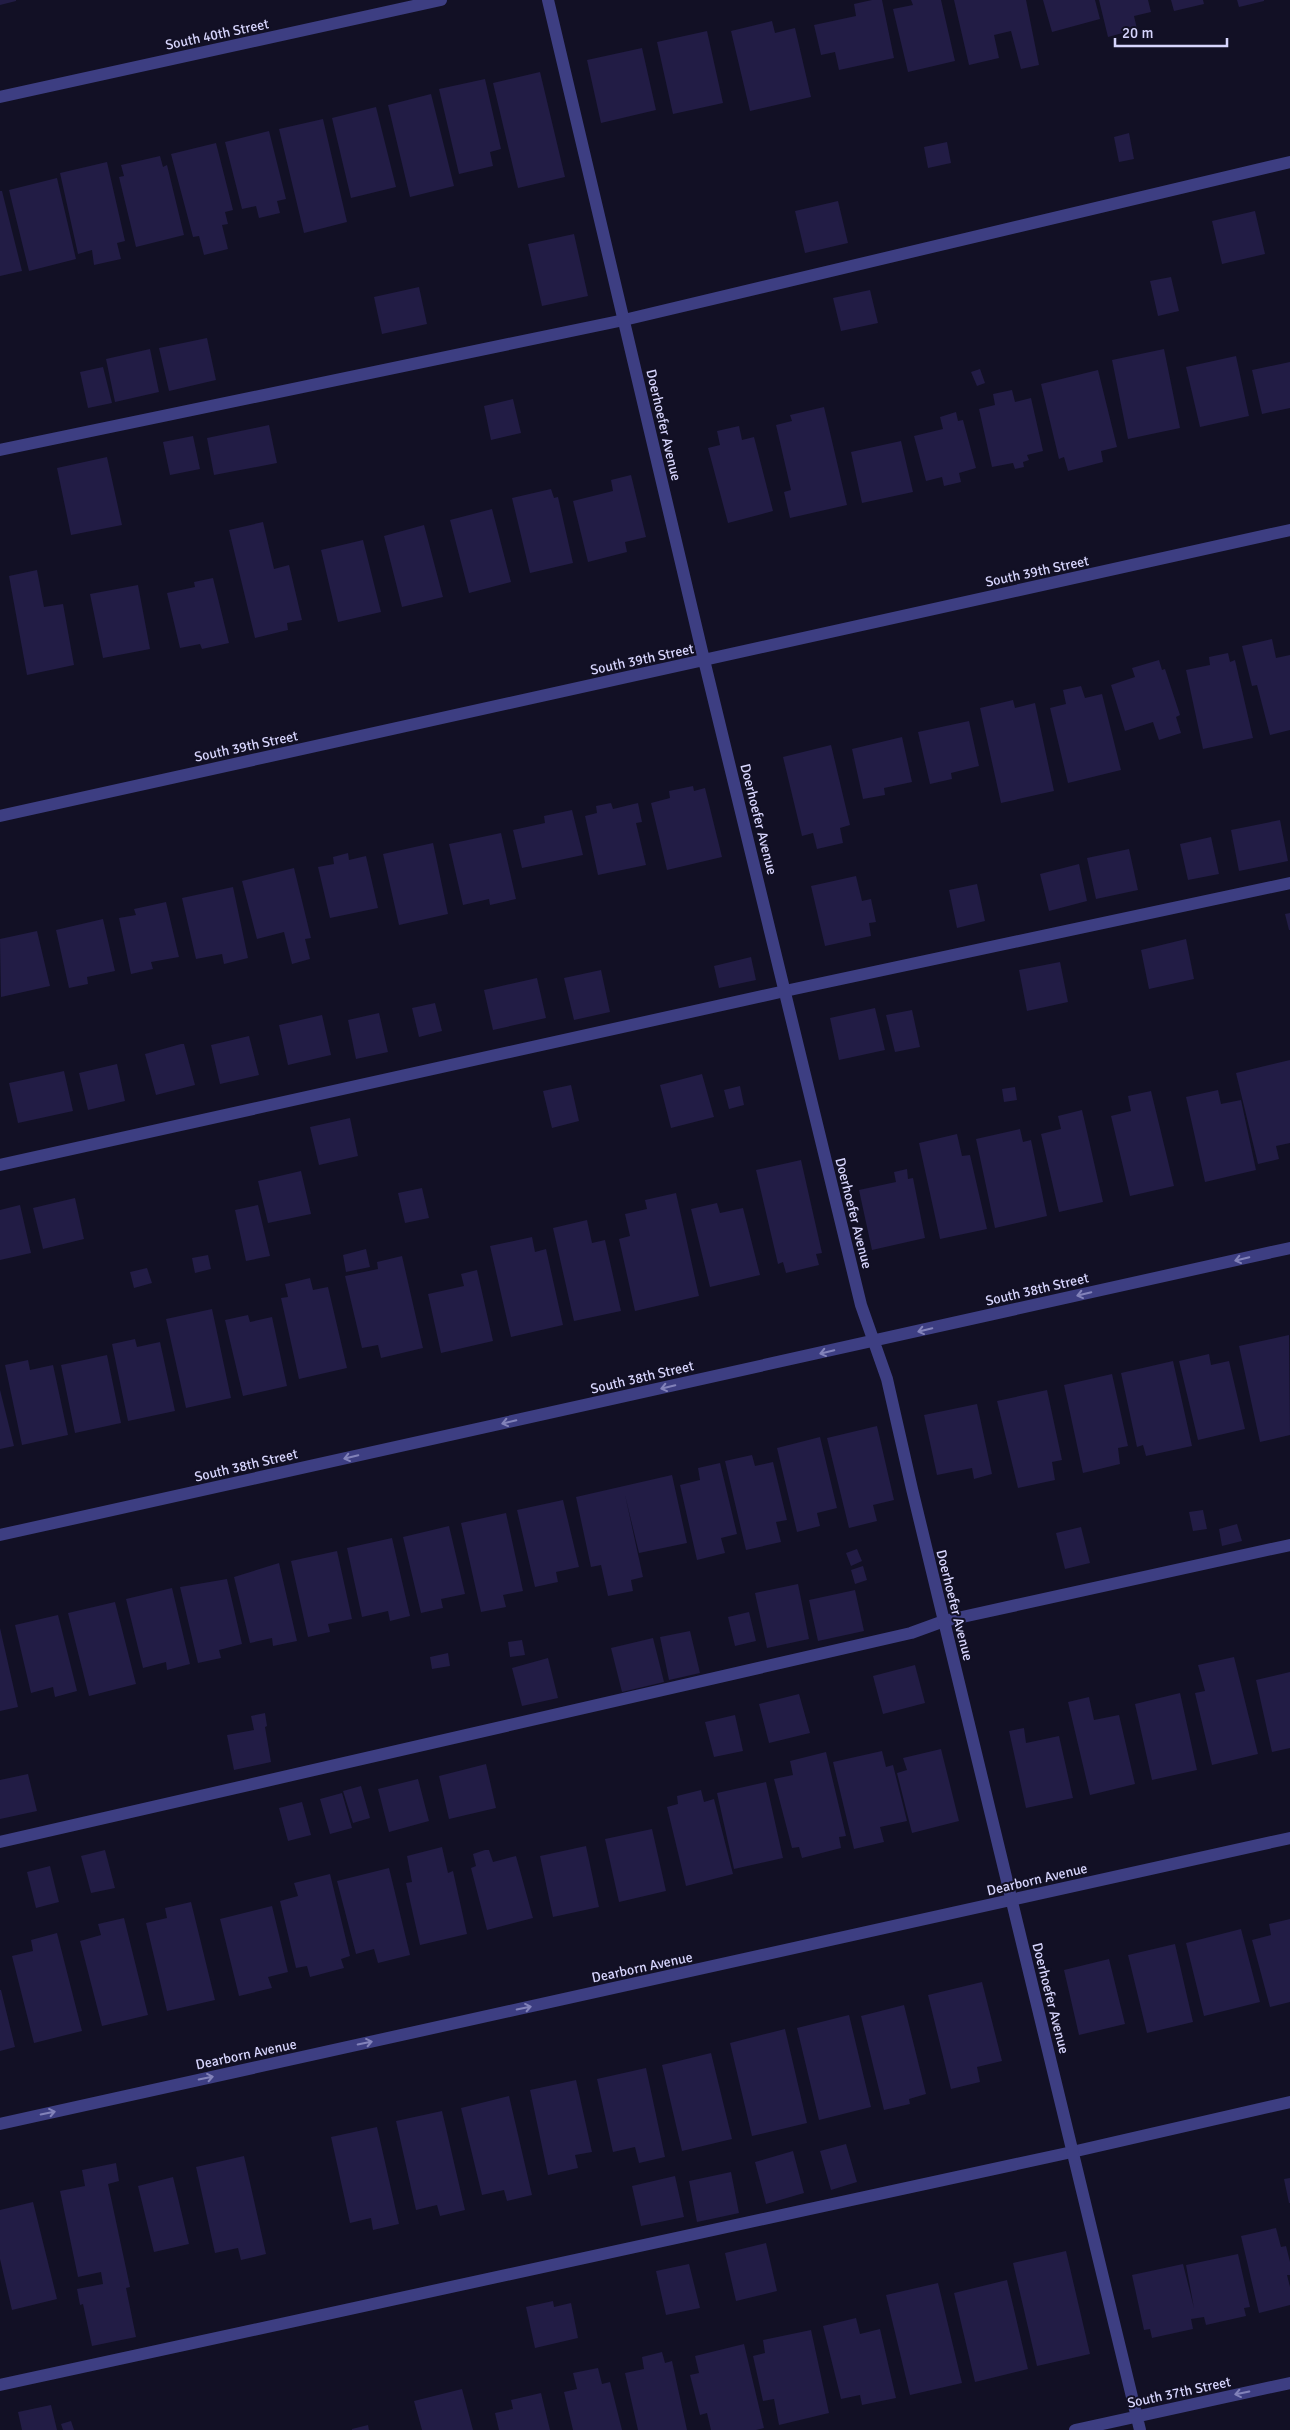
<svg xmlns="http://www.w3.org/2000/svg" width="1290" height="2430" viewBox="0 0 1290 2430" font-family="Signika,sans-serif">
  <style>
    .building { fill: #221c45 }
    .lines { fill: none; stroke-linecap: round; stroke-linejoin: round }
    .lane { stroke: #3d3e82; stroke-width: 12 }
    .street { stroke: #3d3e82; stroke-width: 12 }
    .oneway { stroke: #8282b9 }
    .labels { text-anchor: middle; stroke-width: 4; stroke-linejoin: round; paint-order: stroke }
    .street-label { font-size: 14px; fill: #d7d5fd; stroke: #121025 }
  </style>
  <rect width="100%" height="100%" fill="#121025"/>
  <path class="building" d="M0,0H16V1L0,5Z
    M872,0H882L894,58L839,70L835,52L821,55L814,25L856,16L854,4Z
    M911,0H941L955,61L908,72L893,9L913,5Z
    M954,0H1026L1039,65L1021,69L1011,31L994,35L999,58L969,65Z
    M1043,0H1095L1100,19L1052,32Z
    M1099,0H1148L1151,12L1134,16L1137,29L1108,37Z
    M1171,0H1203L1204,4L1174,11Z
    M1237,0H1264V1L1239,7Z
    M772,21L775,33L795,28L811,97L750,111L731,31Z
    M707,31L723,103L673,114L657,42Z
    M642,48L656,110L601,123L587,60Z
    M540,72L565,177L518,188L493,83Z
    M485,79L501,149L490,152L493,166L459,174L439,89Z
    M431,94L454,186L410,197L388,105Z
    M376,107L396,187L351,198L332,118Z
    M323,119L347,222L304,233L279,129Z
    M269,131L286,199L277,201L280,213L259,218L256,206L242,209L225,142Z
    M1129,133L1134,159L1119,162L1114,137Z
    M947,142L951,163L928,168L924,147Z
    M216,143L233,210L225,212L228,224L222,225L228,249L204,255L199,236L193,237L171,154Z
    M160,156L163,167L167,165L184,235L136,247L119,177L124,176L121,165Z
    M107,162L125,241L117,243L121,259L94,265L92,250L78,254L60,173Z
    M57,178L76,259L29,271L9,190Z
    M0,191H2L22,271L0,276Z
    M838,201L848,243L805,253L795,211Z
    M1255,211L1265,254L1222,264L1212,221Z
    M574,234L588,296L542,306L528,244Z
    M1171,277L1179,311L1158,316L1150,281Z
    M419,287L427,324L382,334L374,297Z
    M870,290L878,323L841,331L833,298Z
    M207,338L216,380L169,391L159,348Z
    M150,349L159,392L115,402L106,359Z
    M1164,349L1180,428L1128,439L1112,360Z
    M1236,356L1249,416L1200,427L1186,367Z
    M1290,362V408L1262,414L1252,370Z
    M103,367L112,403L88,408L80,372Z
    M980,369L985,383L977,386L971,372Z
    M1098,370L1117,447L1101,451L1103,462L1068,471L1064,457L1059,459L1041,384Z
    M1012,390L1015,402L1031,398L1043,451L1027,455L1029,460L1023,462L1024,467L1015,469L1013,463L992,467L979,409L995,405L993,394Z
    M513,399L521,433L491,440L484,406Z
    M824,407L847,505L790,518L784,492L791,490L776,425L792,421L790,415Z
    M956,412L958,421L963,420L976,468L959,473L961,482L957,483L944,486L942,477L926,481L914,436L943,429L940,417Z
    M269,425L277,463L214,475L207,438Z
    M739,426L742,440L754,437L773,511L728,523L708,448L720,445L717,431Z
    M193,436L200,469L170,475L163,442Z
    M901,441L913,492L862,503L851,452Z
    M107,457L122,525L71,535L57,468Z
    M631,475L646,537L625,542L627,552L588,562L573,501L613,491L611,480Z
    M551,489L554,498L558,497L573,563L530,573L512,498Z
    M492,509L511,582L469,593L450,520Z
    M263,522L274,569L289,565L302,620L287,623L288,630L255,638L229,530Z
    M424,525L443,597L402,607L384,536Z
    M363,540L381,612L338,622L321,550Z
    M37,570L44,607L63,604L74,665L27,675L9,576Z
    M213,578L229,643L202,649L200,644L180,648L167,593L195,587L194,582Z
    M138,585L150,649L103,658L90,594Z
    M1272,639L1276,658L1290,655V730L1270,735L1257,685L1252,686L1242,646Z
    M1228,653L1230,662L1235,660L1253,738L1203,749L1186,670L1210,665L1209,657Z
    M1159,660L1162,670L1165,669L1180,715L1176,717L1181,733L1159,740L1153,722L1125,731L1111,685L1135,677L1132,668Z
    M1081,686L1085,698L1102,694L1121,770L1068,783L1050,708L1066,704L1063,690Z
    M1013,700L1015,708L1035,703L1054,791L1001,803L980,708Z
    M969,721L979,766L951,773L952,779L930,784L918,732Z
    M902,737L912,782L884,788L885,795L863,799L852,749Z
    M831,745L850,825L840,828L843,843L817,849L813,833L802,836L783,757Z
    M693,786L694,791L705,788L722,857L667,870L651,803L670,798L669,791Z
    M611,803L613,809L638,803L642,822L636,823L646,865L598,875L585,816L597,813L596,806Z
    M572,810L583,855L522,868L513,830L545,823L544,816Z
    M1280,820L1288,861L1239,871L1231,830Z
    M501,833L516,899L490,905L489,899L463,905L449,844Z
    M1211,837L1219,874L1188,880L1180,844Z
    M433,843L448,914L399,925L383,854Z
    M1129,849L1138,890L1096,899L1087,858Z
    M348,853L349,860L366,856L378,908L330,918L318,867L334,864L333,857Z
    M1079,864L1087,901L1049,911L1040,874Z
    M294,868L311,938L305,939L310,959L292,964L284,932L257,939L242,881Z
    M856,876L862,901L871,899L876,922L869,923L871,936L825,946L811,886Z
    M977,884L985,921L957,928L949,890Z
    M233,887L248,958L224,964L222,954L196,959L182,898Z
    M166,902L179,957L151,962L153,969L131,974L119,918L136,915L134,909Z
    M1290,913V930H1289L1285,914Z
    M103,919L115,971L87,977L88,984L69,988L56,930Z
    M37,931L50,986L1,997L0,939Z
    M1186,939L1194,979L1149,989L1141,950Z
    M751,957L756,980L719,988L714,966Z
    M1060,962L1068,1002L1027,1011L1019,970Z
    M601,970L610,1012L574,1020L564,978Z
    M537,978L546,1018L493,1030L484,990Z
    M435,1003L442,1031L419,1037L412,1008Z
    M875,1008L885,1050L839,1060L830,1018Z
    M912,1010L920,1047L895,1052L886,1015Z
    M379,1013L388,1052L356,1059L348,1020Z
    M322,1015L331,1055L288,1065L279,1025Z
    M249,1036L259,1075L220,1084L211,1045Z
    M181,1044H184L195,1085L156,1095L145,1054Z
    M1290,1060V1143L1276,1146L1279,1159L1258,1164L1236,1073Z
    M117,1064L125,1101L88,1110L79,1073Z
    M64,1071L73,1111L18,1123L9,1083Z
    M702,1074L714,1117L671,1128L660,1085Z
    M571,1085L579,1121L552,1128L543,1091Z
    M740,1086L744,1105L729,1109L724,1090Z
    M1015,1087L1017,1100L1004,1102L1002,1089Z
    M1218,1090L1221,1104L1241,1100L1256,1170L1205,1182L1186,1097Z
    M1151,1091L1174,1186L1130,1196L1111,1116L1131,1111L1128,1096Z
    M1082,1110L1103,1202L1059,1212L1041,1134L1061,1129L1058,1116Z
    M350,1118L358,1156L319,1165L310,1127Z
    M1020,1129L1023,1142L1031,1140L1047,1216L995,1228L976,1139Z
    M957,1134L962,1156L970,1155L987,1229L940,1239L919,1143Z
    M801,1160L822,1253L816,1254L819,1265L786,1273L783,1262L778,1264L756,1170Z
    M907,1169L908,1179L913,1178L925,1238L872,1250L859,1190L896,1182L894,1172Z
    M301,1171L311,1214L268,1223L258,1181Z
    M422,1188L429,1218L405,1223L398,1193Z
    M676,1193L699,1296L635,1311L619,1239L630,1236L625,1214L647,1209L645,1200Z
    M75,1198L84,1239L43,1249L33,1208Z
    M717,1203L720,1213L743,1208L760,1275L710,1287L691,1209Z
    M20,1205L31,1253L0,1260V1210Z
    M258,1205L270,1256L246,1261L235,1210Z
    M587,1220L592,1243L605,1240L621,1311L574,1321L553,1228Z
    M532,1237L535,1252L546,1249L563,1325L511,1337L490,1246Z
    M366,1249L370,1267L346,1272L343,1255Z
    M208,1255L211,1269L195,1273L192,1258Z
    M402,1256L423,1348L381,1358L378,1345L362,1348L345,1276L378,1269L377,1262Z
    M147,1268L152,1283L134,1288L130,1272Z
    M477,1270L493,1341L441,1353L428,1294L464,1286L461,1274Z
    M310,1278L313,1290L328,1287L347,1368L299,1379L281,1298L288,1297L285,1284Z
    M212,1309L231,1398L186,1408L166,1319Z
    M248,1315L250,1322L272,1317L287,1386L243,1396L225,1320Z
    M1289,1335L1290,1435L1260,1442L1239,1346Z
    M135,1339L137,1347L160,1342L175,1411L128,1421L112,1344Z
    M1209,1354L1211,1365L1229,1361L1245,1429L1198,1440L1179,1361Z
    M107,1355L121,1423L75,1433L61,1365Z
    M28,1360L30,1370L53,1365L68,1435L22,1445L5,1365Z
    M1173,1361L1192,1446L1146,1456L1143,1445L1137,1447L1121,1373Z
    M1112,1374L1128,1446L1118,1448L1120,1464L1083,1473L1064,1385Z
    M0,1390L14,1446L0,1449Z
    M1047,1390L1062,1460L1052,1462L1055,1480L1018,1488L997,1401Z
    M977,1404L992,1474L974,1479L972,1468L937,1475L924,1415Z
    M877,1426L894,1500L873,1505L877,1521L849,1528L827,1438Z
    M820,1437L837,1508L817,1513L820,1526L797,1532L777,1448Z
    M752,1455L755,1466L773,1462L787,1520L776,1522L781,1542L746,1550L725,1461Z
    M720,1463L737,1534L721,1538L725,1553L697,1560L680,1485L700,1480L698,1468Z
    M672,1475L687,1543L639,1553L625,1495L643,1577L631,1580L633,1591L608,1596L601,1565L591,1567L576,1497Z
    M563,1500L579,1567L556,1572L558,1582L535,1587L517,1510Z
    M1203,1510L1207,1529L1193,1531L1189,1512Z
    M506,1513L523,1591L503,1595L506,1607L481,1612L461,1523Z
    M1237,1524L1242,1541L1222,1546L1219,1529Z
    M449,1526L465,1594L441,1599L443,1608L421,1613L403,1537Z
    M1081,1527L1090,1563L1065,1569L1056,1533Z
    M392,1538L410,1616L390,1621L388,1611L362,1617L347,1548Z
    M857,1549L862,1561L851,1566L846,1553Z
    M337,1551L352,1619L328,1624L330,1632L308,1637L291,1561Z
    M279,1563L297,1641L273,1646L272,1638L250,1643L234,1577Z
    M863,1566L867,1580L855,1584L851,1570Z
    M227,1579L242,1644L219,1650L221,1658L198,1663L180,1587Z
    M798,1584L809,1639L767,1648L755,1593Z
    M172,1588L190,1664L167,1670L166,1662L143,1668L126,1599Z
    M855,1590L864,1631L818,1641L809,1600Z
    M115,1602L136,1684L89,1696L68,1613Z
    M749,1612L756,1641L735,1646L728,1617Z
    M58,1615L77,1691L55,1697L53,1687L31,1693L15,1625Z
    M0,1628L18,1707L0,1711Z
    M690,1631L700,1673L669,1680L660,1637Z
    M653,1638L664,1682L622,1692L611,1648Z
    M522,1640L525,1655L510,1657L508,1642Z
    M448,1653L450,1666L432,1669L430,1657Z
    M1234,1657L1258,1754L1212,1765L1195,1693L1205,1691L1198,1665Z
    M548,1658L558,1698L522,1706L512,1668Z
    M915,1665L925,1703L883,1714L873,1676Z
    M1290,1672V1748L1272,1752L1256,1680Z
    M1180,1693L1197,1770L1152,1780L1135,1704Z
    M799,1694L810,1733L769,1743L759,1704Z
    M1089,1697L1094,1720L1119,1715L1135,1784L1090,1795L1068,1702Z
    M265,1713L267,1726L265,1727L271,1762L234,1770L227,1735L254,1730L251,1716Z
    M735,1715L743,1751L714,1757L705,1722Z
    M1024,1728L1026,1743L1059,1736L1073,1798L1026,1808L1009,1731Z
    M941,1749L959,1821L912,1833L897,1773L907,1770L903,1758Z
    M882,1751L886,1767L893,1765L907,1821L880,1827L884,1842L854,1849L833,1762Z
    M826,1752L846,1836L839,1837L841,1848L802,1858L799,1847L792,1848L774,1779L793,1775L790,1761Z
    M486,1764L496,1808L449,1819L439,1776Z
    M28,1774L37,1811L0,1819V1780Z
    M418,1779L429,1821L389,1832L378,1789Z
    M766,1782L783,1858L734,1869L717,1793Z
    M361,1786L370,1818L353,1823L343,1791Z
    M701,1790L704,1802L714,1799L733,1874L686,1886L667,1807L678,1804L677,1796Z
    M342,1793L352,1828L330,1834L320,1799Z
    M302,1802L311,1835L288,1841L279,1808Z
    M652,1829L666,1891L619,1902L605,1839Z
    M586,1846L599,1907L553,1917L540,1856Z
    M442,1847L448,1873L453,1871L467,1934L420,1945L406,1883L412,1882L407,1856Z
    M105,1850L115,1888L91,1893L81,1856Z
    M485,1850H489L493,1862L516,1856L533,1918L487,1930L471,1868L476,1866L473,1854Z
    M50,1866L59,1902L36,1908L27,1872Z
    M389,1868L410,1955L378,1963L374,1949L356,1954L337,1881Z
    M330,1874L350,1956L341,1959L344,1968L310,1977L307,1966L296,1968L280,1901L298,1896L294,1883Z
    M191,1902L215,2000L167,2011L146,1923L167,1918L165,1908Z
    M272,1906L288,1972L268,1977L272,1988L239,1996L220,1919Z
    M124,1918L148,2015L102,2026L80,1941L101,1935L98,1924Z
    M1290,1919V2002L1270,2007L1252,1940L1271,1935L1269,1924Z
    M1241,1929L1260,2002L1204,2016L1186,1943Z
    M57,1933L82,2031L34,2043L12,1956L33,1951L31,1940Z
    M1175,1944L1193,2022L1147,2033L1128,1955Z
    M1109,1959L1125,2024L1079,2035L1064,1970Z
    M982,1982L1002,2061L977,2067L980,2082L951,2089L928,1995Z
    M1,1990L15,2047L0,2051V1990Z
    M904,2005L926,2094L909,2099L910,2104L884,2110L861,2016Z
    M849,2015L871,2107L819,2120L797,2028Z
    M785,2029L807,2123L752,2136L730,2043Z
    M711,2053L732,2139L682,2151L662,2065Z
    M646,2068L665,2157L639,2163L635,2147L613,2152L597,2079Z
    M576,2080L592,2152L575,2155L578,2168L548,2175L530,2090Z
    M509,2096L532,2195L507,2201L504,2190L482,2195L461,2108Z
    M442,2111L465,2210L440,2216L437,2205L416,2210L396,2121Z
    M377,2127L399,2224L373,2230L371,2218L350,2223L331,2137Z
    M846,2144L857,2182L831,2190L820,2151Z
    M793,2151L804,2193L766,2204L755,2162Z
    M244,2156L266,2254L241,2260L238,2248L215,2253L196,2167Z
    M116,2163L119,2181L108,2184L130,2287L126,2288L136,2337L92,2346L83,2304L80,2305L77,2289L103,2284L101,2272L78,2277L60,2191L85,2186L82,2170Z
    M731,2172L739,2213L697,2222L689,2181Z
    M675,2176L684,2217L641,2226L632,2186Z
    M173,2177L189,2244L154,2252L138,2186Z
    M1290,2178V2203H1289L1284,2179Z
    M33,2202L57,2299L12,2310L0,2259V2210Z
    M1276,2228L1281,2247L1286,2246L1290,2262V2275H1287L1290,2287V2305L1259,2313L1241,2236Z
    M766,2243L777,2291L736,2301L725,2253Z
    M1066,2251L1090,2354L1037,2366L1013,2263Z
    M1238,2254L1250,2307L1244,2308L1246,2316L1206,2325L1204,2317L1191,2319L1193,2329L1152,2338L1150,2329L1144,2330L1132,2275L1183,2264L1194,2308L1186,2265Z
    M689,2264L700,2308L666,2315L656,2271Z
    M1007,2280L1028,2369L975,2382L954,2293Z
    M938,2283L962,2383L910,2395L886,2295Z
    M553,2301L554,2307L571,2303L578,2338L535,2348L526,2307Z
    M856,2318L860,2334L880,2329L896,2398L862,2405L860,2395L841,2399L823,2326Z
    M811,2330L829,2413L779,2425L774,2399L763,2401L753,2356L765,2353L763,2340Z
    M744,2344L764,2428L756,2430H711L707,2413L700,2415L690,2375L699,2373L695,2356Z
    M662,2352L665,2363L672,2361L687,2430H638L625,2373L644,2369L642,2357Z
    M598,2368L602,2384L610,2382L622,2430H573L564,2392L577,2389L573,2373Z
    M462,2389L473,2430H422L414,2401Z
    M541,2393L550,2430H499L495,2413L513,2409L511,2400Z
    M51,2405L57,2430H22L18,2412Z
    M71,2421L74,2430H63L61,2424Z
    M368,2425L369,2430H352V2429Z"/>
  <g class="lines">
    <path class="lane" d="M0,450L624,320L1290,162
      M0,1165L785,991L1290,883
      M0,1842L911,1633L944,1621L1290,1545
      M0,2385L1072,2152L1290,2102"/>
    <path class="street" d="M548,0L704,660L861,1305L887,1379L912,1489L1140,2430
      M0,97L441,0
      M0,816L1290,530
      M0,1535L1290,1248
      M0,2124L1290,1838
      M1075,2430L1290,2383"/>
  </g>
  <defs><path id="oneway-shaft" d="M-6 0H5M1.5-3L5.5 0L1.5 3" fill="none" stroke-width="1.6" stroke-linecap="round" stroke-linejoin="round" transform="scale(1.25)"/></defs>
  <g class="oneway">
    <use href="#oneway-shaft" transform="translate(1242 1259) rotate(167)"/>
    <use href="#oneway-shaft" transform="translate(1084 1294) rotate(167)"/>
    <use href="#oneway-shaft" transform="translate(925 1330) rotate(167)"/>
    <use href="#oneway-shaft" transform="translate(827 1352) rotate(167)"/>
    <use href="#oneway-shaft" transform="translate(668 1387) rotate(167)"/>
    <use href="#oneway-shaft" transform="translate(509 1422) rotate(167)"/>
    <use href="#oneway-shaft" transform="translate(351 1457) rotate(167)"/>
    <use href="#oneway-shaft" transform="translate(524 2008) rotate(-12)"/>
    <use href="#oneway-shaft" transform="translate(365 2043) rotate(-12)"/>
    <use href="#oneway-shaft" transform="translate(206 2078) rotate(-12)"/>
    <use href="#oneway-shaft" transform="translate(48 2113) rotate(-12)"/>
    <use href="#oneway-shaft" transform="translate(1242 2393) rotate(168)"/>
  </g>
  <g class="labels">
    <g class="street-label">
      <text transform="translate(217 34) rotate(-12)" y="5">South 40th Street</text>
      <text transform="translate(664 425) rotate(77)" y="5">Doerhoefer Avenue</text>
      <text transform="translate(1037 571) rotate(-12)" y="5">South 39th Street</text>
      <text transform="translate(642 659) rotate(-12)" y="5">South 39th Street</text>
      <text transform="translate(246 746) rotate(-12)" y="5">South 39th Street</text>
      <text transform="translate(759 819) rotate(76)" y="5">Doerhoefer Avenue</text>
      <text transform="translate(854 1213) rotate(76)" y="5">Doerhoefer Avenue</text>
      <text transform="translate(1037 1289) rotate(-13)" y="5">South 38th Street</text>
      <text transform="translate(642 1377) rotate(-13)" y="5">South 38th Street</text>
      <text transform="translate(246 1465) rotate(-13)" y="5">South 38th Street</text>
      <text transform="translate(955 1605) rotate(76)" y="5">Doerhoefer Avenue</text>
      <text transform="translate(1037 1879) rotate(-13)" y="5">Dearborn Avenue</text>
      <text transform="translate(642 1967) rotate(-12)" y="5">Dearborn Avenue</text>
      <text transform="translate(1051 1998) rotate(76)" y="5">Doerhoefer Avenue</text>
      <text transform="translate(246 2054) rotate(-12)" y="5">Dearborn Avenue</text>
      <text transform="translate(1179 2392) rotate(-12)" y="5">South 37th Street</text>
    </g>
  </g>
  <path d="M1115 38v8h112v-8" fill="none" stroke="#d7d5fd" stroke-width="2.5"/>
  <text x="1122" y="38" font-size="15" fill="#d7d5fd" stroke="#121025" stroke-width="4" paint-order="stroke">20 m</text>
</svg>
